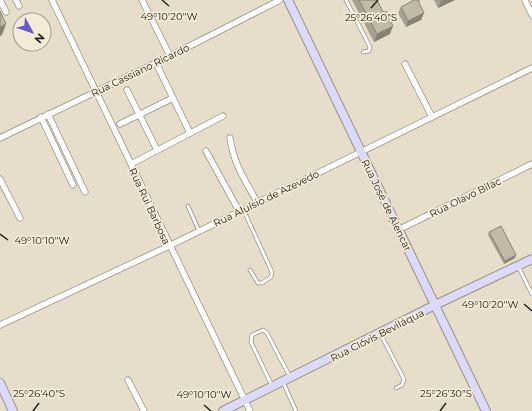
<svg xmlns="http://www.w3.org/2000/svg" width="532" height="411" viewBox="0 0 532 411" font-family="Montserrat,sans-serif">
  <style>
    .lines { fill: none; stroke-linecap: round; stroke-linejoin: round }
    .lane-casing { stroke: #9a9280; stroke-width: 4.5 }
    .street-casing { stroke: #9a9280; stroke-width: 7 }
    .secondary-casing { stroke: #9a9280; stroke-width: 10 }
    .lane { stroke: #fff; stroke-width: 3 }
    .street { stroke: #fff; stroke-width: 5.5 }
    .secondary { stroke: #dcdafa; stroke-width: 8 }
    .wall { fill: #a7a090 }
    .shaded-wall { fill: #888275 }
    .building { fill: #c2baa7; stroke: #888275 }
    .ticks { fill: none; stroke: #26231c; stroke-width: 1.5 }
    .labels { text-anchor: middle; stroke-width: 3.5; stroke-linejoin: round; paint-order: stroke }
    .street-label { font-size: 10px; fill: #26231c; stroke: #f3ebd7 }
    .ticks-label { font-size: 10px; text-anchor: middle; fill: #26231c; stroke: #f3ebd7; stroke-width: 3.5; stroke-linejoin: round; paint-order: stroke }
  </style>
  <rect width="100%" height="100%" fill="#e6deca"/>
  <g class="lines">
    <defs>
      <path id="lane" d="M346,0L370,47L369,51L363,52
        M188,206L199,231
        M243,209L272,272L271,277L262,283H258L250,270
        M518,266L532,294
        M380,333L404,379L402,385L396,388
        M283,382L296,411
        M272,386L251,342L252,335L263,330L267,333L290,377"/>
      <path id="street" d="M0,0L6,12
        M16,0L19,6
        M52,0L250,411
        M142,0L170,56
        M525,0L532,15
        M156,63L190,133
        M405,64L432,117
        M127,90L157,150
        M48,114L85,192
        M41,117L73,185
        M120,124L173,98
        M0,138L170,56L280,0
        M230,138C234,165 244,178 257,202
        M206,151L239,211
        M131,164L223,116
        M0,179L20,218
        M398,230L532,164
        M0,325L169,246L532,68
        M128,380L144,411"/>
      <path id="secondary" d="M288,0L486,411
        M0,383L13,411
        M223,411L435,305L532,259"/>
    </defs>
    <use href="#lane" class="lane-casing"/>
    <use href="#street" class="street-casing"/>
    <use href="#secondary" class="secondary-casing"/>
    <use href="#lane" class="lane"/>
    <use href="#street" class="street"/>
    <use href="#secondary" class="secondary"/>
  </g>
  <path class="wall" d="M352,0H377L383,12L388,16L390,34L374,42Z
    M434,0H455L438,8Z
    M419,3L424,13L421,20L406,27L398,13L401,7Z
    M489,232L515,258L504,264L488,235Z"/>
  <path class="shaded-wall" d="M445,0H455L438,8L441,2Z
    M424,13L421,20L406,27L408,21Z
    M6,24L2,35L0,36V27Z
    M393,26L390,34L374,42L377,34Z
    M516,255L515,258L504,264L505,261Z"/>
  <path class="building" d="M359,0H377L383,12H388V16L393,26L377,34Z
    M414,0H419V3L424,13L408,21L401,7Z
    M440,0H445L441,2Z
    M0,11L6,24L0,27Z
    M501,226L516,255L505,261L489,232Z"/>
  <path class="ticks" d="M162,0L169,6M371,8L378,0M0,234L8,240M524,304L532,311M204,405L211,411M33,411L39,403M440,411L446,403"/>
  <g class="labels">
    <g class="street-label">
      <text transform="translate(140 70) rotate(-26)" y="4">Rua Cassiano Ricardo</text>
      <text transform="translate(465 197) rotate(-26)" y="4">Rua Olavo Bilac</text>
      <text transform="translate(266 198) rotate(-26)" y="4">Rua Aluísio de Azevedo</text>
      <text transform="translate(387 205) rotate(64)" y="4">Rua José de Alencar</text>
      <text transform="translate(150 206) rotate(65)" y="4">Rua Rui Barbosa</text>
      <text transform="translate(377 335) rotate(-27)" y="4">Rua Clóvis Beviláqua</text>
    </g>
  </g>
  <g class="ticks-label">
    <text x="169" y="20">49°10'20"W</text>
    <text x="371" y="21">25°26'40"S</text>
    <text x="42" y="244">49°10'10"W</text>
    <text x="490" y="308">49°10'20"W</text>
    <text x="39" y="397">25°26'40"S</text>
    <text x="446" y="397">25°26'30"S</text>
    <text x="204" y="398">49°10'10"W</text>
  </g>
  <g transform="translate(32 32) rotate(130)"><circle r="19" fill="#f3ebd7" stroke="#a19b8c"/>
  <path d="M0-3L7 15L0 10L-7 15Z" fill="#6659d2"/>
  <text y="-6" font-size="11" font-weight="bold" text-anchor="middle" fill="#26231c">N</text>
  </g>
</svg>
